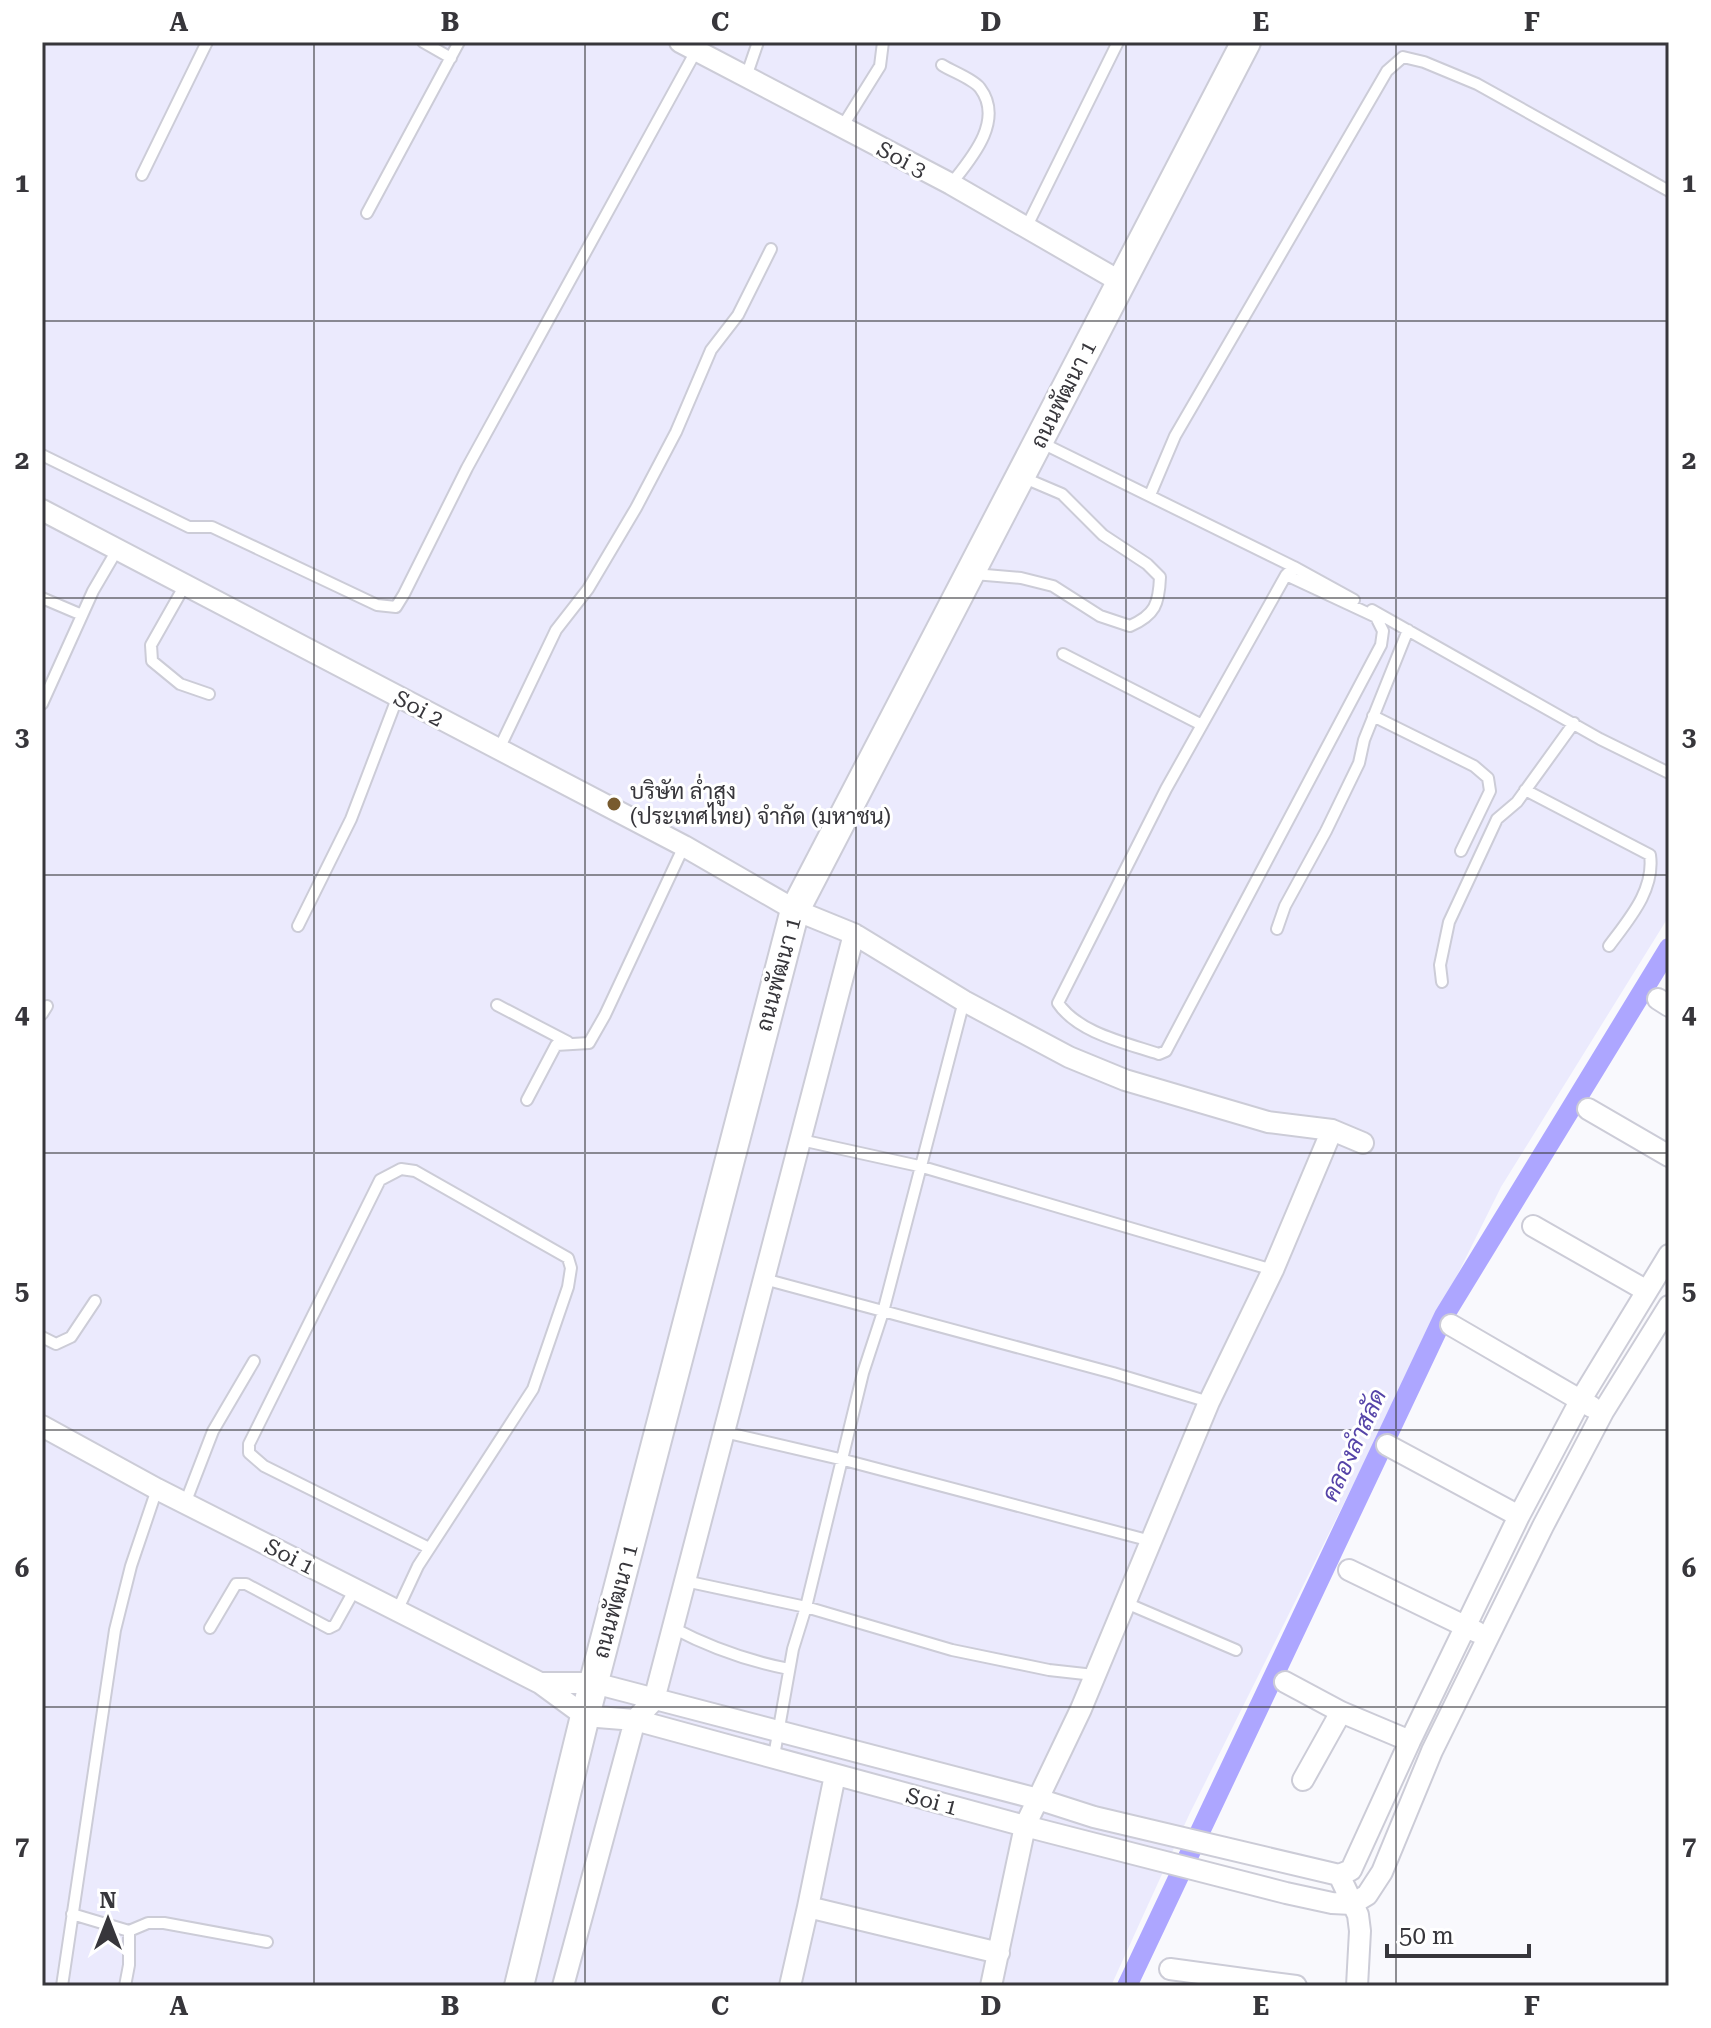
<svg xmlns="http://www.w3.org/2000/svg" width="1711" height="2028" viewBox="0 0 1711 2028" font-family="'Roboto Serif',Sarabun,serif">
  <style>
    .built { fill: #ebeafd }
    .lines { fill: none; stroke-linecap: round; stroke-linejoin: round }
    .canal { stroke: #ada6ff; stroke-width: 20 }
    .service-casing { stroke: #ccccd7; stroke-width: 14 }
    .minor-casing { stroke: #ccccd7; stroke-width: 24 }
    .secondary-casing { stroke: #ccccd7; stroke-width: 32 }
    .service { stroke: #fff; stroke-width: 10 }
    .minor { stroke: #fff; stroke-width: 20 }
    .secondary { stroke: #fff; stroke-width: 28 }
    .grid { fill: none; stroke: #37363b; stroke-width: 2; stroke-opacity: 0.55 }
    .poi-dot { fill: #785b2f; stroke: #fff; stroke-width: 3 }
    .labels { text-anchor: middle; stroke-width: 6; stroke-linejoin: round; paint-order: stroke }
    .street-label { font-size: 22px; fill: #37363b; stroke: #fff }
    .poi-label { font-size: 22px; fill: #37363b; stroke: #fff; text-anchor: start }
    .water-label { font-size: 24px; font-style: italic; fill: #5543a8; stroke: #fff }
    .neatline { fill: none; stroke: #37363b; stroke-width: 3 }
    .grid-label { font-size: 26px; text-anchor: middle; font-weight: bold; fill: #37363b }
  </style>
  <rect width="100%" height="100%" fill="#f9f9fd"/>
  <path class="built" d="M42,42H1669V916L1501,1187L1189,1815L1111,1986H42Z"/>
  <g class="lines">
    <path class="canal" d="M1127,1986L1444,1316L1669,948"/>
    <defs>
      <path id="service" d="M423,42L451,58
        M942,65C953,72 973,79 980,88C1005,121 970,160 951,184
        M746,77L758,42
        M842,127L880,66L883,42
        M142,175L207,42
        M367,213L459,42
        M1026,228L1118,42
        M1040,442L1294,567L1354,600
        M42,455L189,527H212L377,605L396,607L404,594L467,468L696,51
        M1150,495L1175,436L1387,71L1403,57L1424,62L1477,84L1669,191
        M974,574L1021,578L1053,586L1100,616L1130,626C1155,615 1159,604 1160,577L1147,564L1103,535L1062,494L1022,477
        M1286,575L1376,617L1383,631L1381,645L1166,1051L1159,1054C1126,1043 1078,1033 1058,1003L1166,789L1286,575L1294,567
        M185,585L151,645L152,661L180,684L209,694
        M42,598L82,615
        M1372,610L1600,739L1669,773
        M1063,654L1202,725
        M42,704L93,591L117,550
        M1373,716L1474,766L1488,778L1490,791L1461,851
        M499,749L556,630L588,589L636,508L676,432L711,350L738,315L771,249
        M1525,790L1650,855C1655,890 1629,919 1609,946
        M298,926L351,819L398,696
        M1277,929L1285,906L1326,831L1359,763L1364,740L1408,630
        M1442,982L1440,965L1449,922L1497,819L1517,802L1574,723
        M497,1005L568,1042
        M42,1014L47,1006
        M527,1100L556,1045L589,1043L605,1015L684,846
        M801,1140L919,1166L1273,1270
        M764,1279L1113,1373L1209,1402
        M42,1337L56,1344L71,1337L95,1301
        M724,1432L844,1460L1151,1541
        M186,1501L213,1431L254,1361
        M685,1581L806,1607L952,1650L1049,1670L1094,1675
        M1126,1603L1236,1650
        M397,1611L418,1566L533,1389L568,1287L571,1268L568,1258L415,1171L401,1169L380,1180L249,1444V1453L264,1466L429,1548
        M210,1628L236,1584H246L329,1628L335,1625L355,1589
        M673,1628C711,1648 748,1661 789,1669
        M774,1756L793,1649L806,1607L863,1373L883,1312L964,1001
        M72,1914L129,1931V1965L125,1986
        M129,1931L148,1923H164L267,1942
        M62,1986L115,1630L131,1566L157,1489"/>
      <path id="minor" d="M680,42L951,184L1121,282
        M42,510L684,846L795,910L854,934L964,1001L1069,1057L1125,1080L1268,1122L1332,1130L1363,1143
        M1658,999L1669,1006
        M1588,1109L1669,1156
        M1533,1226L1647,1291
        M1451,1325L1592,1407
        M42,1426L157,1489L540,1683L585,1716L635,1720L1025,1826L1286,1893L1332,1903L1352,1904L1367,1895L1382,1872L1432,1751L1543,1526L1603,1412L1669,1306
        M1387,1445L1519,1516
        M1349,1570L1477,1632
        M1285,1682L1341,1712L1410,1741
        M540,1683H594L1038,1799L1094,1817L1339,1875L1351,1870L1410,1741L1519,1516L1580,1401L1669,1255
        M1303,1780L1341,1712
        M1339,1875L1358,1915L1360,1931L1357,1986
        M808,1907L835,1775
        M1170,1969L1296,1986
        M563,1986L635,1720L654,1700L854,934
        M790,1986L808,1907L999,1953
        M991,1986L1025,1826L1081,1709L1209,1402L1273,1270L1332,1130"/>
      <path id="secondary" d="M519,1986L585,1716L795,910L1246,42"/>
    </defs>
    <use href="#service" class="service-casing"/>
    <use href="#minor" class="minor-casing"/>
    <use href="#secondary" class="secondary-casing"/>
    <use href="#service" class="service"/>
    <use href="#minor" class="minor"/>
    <use href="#secondary" class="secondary"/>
  </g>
  <path class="grid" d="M314,42V1986M585,42V1986M856,42V1986M1126,42V1986M1396,42V1986M42,321H1669M42,598H1669M42,875H1669M42,1153H1669M42,1430H1669M42,1707H1669"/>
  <circle class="poi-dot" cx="614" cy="804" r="8"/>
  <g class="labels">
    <g class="street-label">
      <text transform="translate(902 159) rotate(28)" y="8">Soi 3</text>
      <text transform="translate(1063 394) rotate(-63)" y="8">ถนนพัฒนา 1</text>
      <text transform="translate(419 708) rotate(28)" y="8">Soi 2</text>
      <text transform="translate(778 974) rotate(-75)" y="8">ถนนพัฒนา 1</text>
      <text transform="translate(290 1556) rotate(27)" y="8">Soi 1</text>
      <text transform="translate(615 1601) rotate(-75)" y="8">ถนนพัฒนา 1</text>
      <text transform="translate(932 1801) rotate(15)" y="8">Soi 1</text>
    </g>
    <g class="poi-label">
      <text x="630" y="799">บริษัท ล่ำสูง<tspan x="630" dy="25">(ประเทศไทย) จำกัด (มหาชน)</tspan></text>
    </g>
    <g class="water-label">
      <text transform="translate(1354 1445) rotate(-65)" y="8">คลองลำสลัด</text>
    </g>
  </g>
  <rect width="1711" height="2028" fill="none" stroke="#ffffff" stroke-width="88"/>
  <g transform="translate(108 1920)" stroke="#ffffff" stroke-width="6" paint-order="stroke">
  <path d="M0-6L14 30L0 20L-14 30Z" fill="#37363b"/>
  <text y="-12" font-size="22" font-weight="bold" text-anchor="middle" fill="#37363b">N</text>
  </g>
  <path d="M1387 1944v12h142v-12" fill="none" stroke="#37363b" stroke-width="4"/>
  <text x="1399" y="1944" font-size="24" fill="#37363b" stroke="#ffffff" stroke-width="6" paint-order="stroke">50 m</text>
  <rect x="44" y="44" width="1623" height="1940" class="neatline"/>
  <g class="grid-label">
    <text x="179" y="31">A</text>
    <text x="450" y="31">B</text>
    <text x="720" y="31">C</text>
    <text x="991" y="31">D</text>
    <text x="1261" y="31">E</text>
    <text x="1532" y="31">F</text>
    <text x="22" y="192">1</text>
    <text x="1689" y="192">1</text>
    <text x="22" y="469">2</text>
    <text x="1689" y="469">2</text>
    <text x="22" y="746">3</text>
    <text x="1689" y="746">3</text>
    <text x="22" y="1023">4</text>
    <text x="1689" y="1023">4</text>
    <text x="22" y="1300">5</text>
    <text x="1689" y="1300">5</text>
    <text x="22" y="1577">6</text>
    <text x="1689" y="1577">6</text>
    <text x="22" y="1855">7</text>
    <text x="1689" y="1855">7</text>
    <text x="179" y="2015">A</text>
    <text x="450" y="2015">B</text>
    <text x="720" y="2015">C</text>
    <text x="991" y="2015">D</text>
    <text x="1261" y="2015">E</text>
    <text x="1532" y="2015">F</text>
  </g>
</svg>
